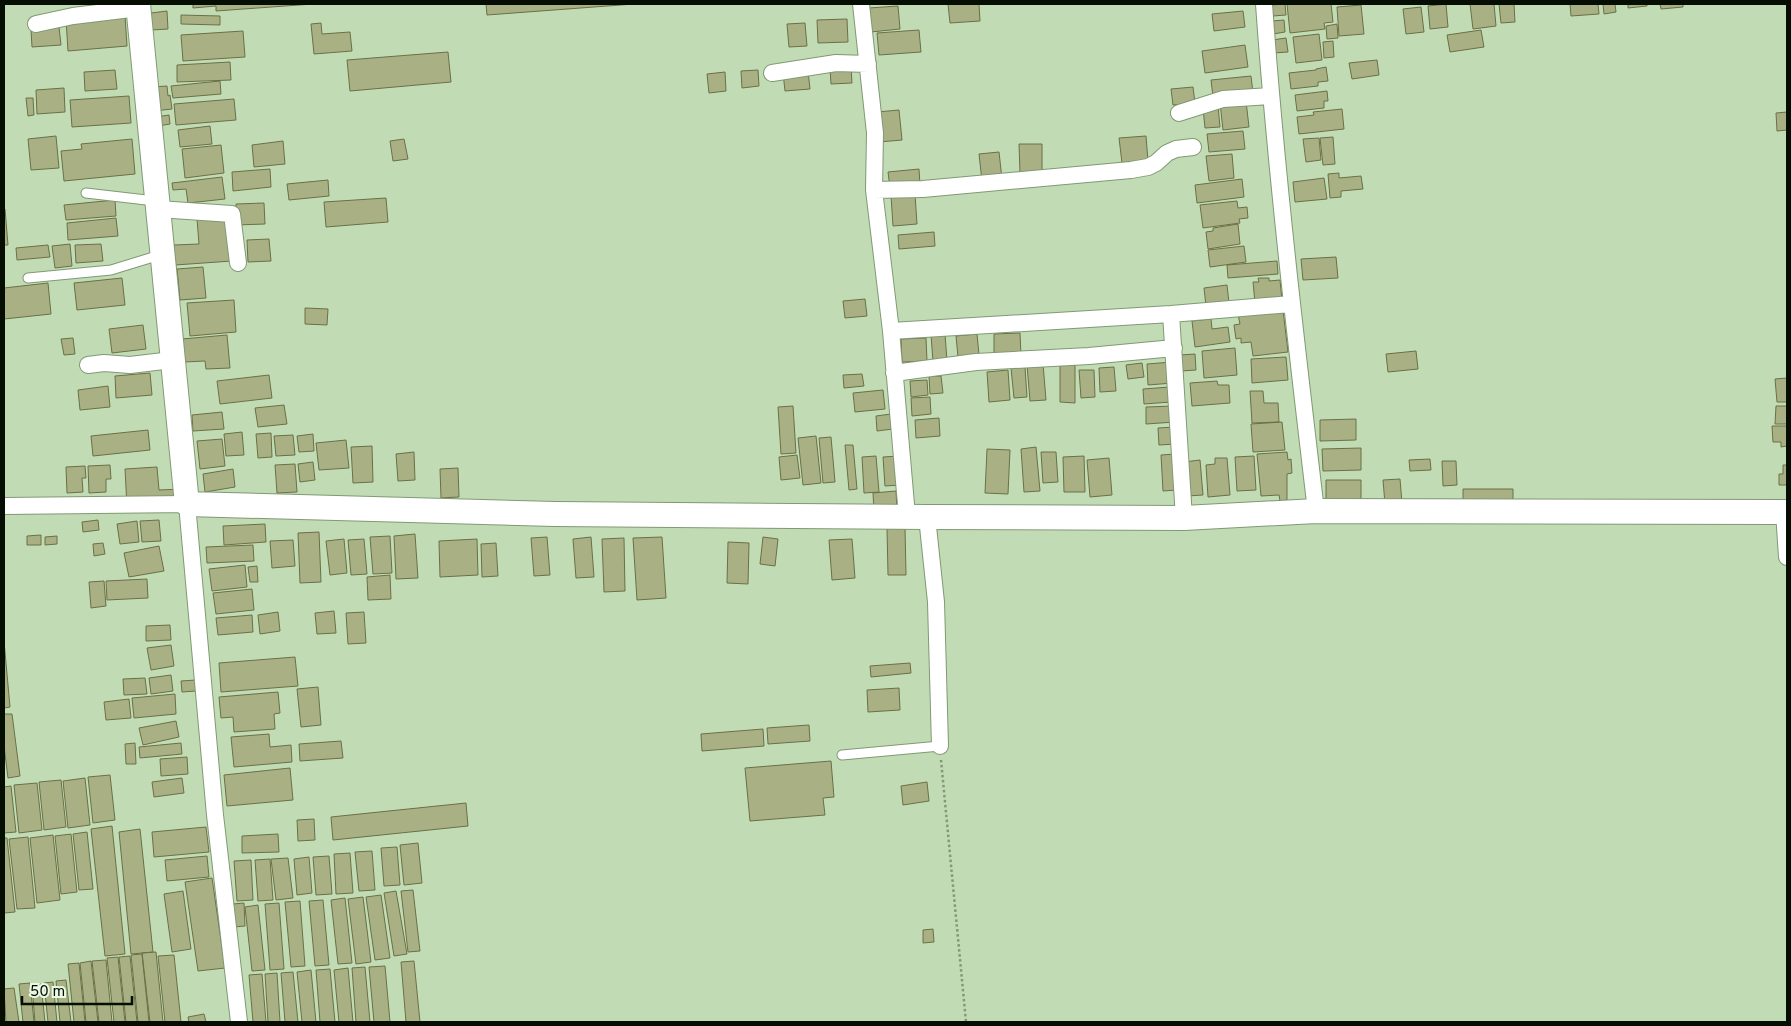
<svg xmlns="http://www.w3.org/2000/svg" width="1791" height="1026" viewBox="0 0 1791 1026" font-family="Overpass,sans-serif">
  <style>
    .building { fill: #a9b184; stroke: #6a7046 }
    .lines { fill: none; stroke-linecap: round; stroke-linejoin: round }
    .lane-casing { stroke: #809974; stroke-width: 11 }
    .street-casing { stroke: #809974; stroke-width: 18 }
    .secondary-casing { stroke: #809974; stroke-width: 26 }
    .path { stroke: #839879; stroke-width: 2.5; stroke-dasharray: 2.5 2.5; stroke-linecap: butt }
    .lane { stroke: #fff; stroke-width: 9 }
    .street { stroke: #fff; stroke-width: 16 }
    .secondary { stroke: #fff; stroke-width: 24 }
  </style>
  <rect width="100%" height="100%" fill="#c1dcb4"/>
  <path class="building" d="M193,4H313L216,11V6L193,8Z
    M486,4H634L487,15Z
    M948,4H979L980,21L950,23Z
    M1285,4L1286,15L1273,16L1272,5Z
    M1287,4H1331L1333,22L1324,23L1325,29L1290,33Z
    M1446,4L1448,27L1430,29L1428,6Z
    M1470,4H1494L1496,26L1473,29Z
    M1499,4H1514L1515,22L1501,23Z
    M1570,4H1598L1599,14L1571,16Z
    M1603,4H1615L1616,12L1604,14Z
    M1628,4H1647V6L1628,8Z
    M1660,4H1683V7L1661,9Z
    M1361,5L1364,34L1339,36L1337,7Z
    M898,6L900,29L871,32L869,8Z
    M1421,7L1424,32L1406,34L1403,9Z
    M167,11L168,29L152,30L151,13Z
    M1243,11L1245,27L1214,31L1212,14Z
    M181,15L220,16V25L181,24Z
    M125,16L127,46L68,51L66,20Z
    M847,19L848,42L818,43L817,20Z
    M1284,20L1285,32L1273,34L1272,21Z
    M321,23L322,34L350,32L352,51L314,54L311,24Z
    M805,23L807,46L789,47L787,24Z
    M1337,24L1338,38L1327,39L1326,26Z
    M59,27L61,45L32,47L31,30Z
    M919,30L921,52L879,55L877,33Z
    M1481,30L1484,47L1450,52L1447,35Z
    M243,31L245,57L183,61L181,35Z
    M1319,34L1322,60L1296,63L1293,37Z
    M1286,38L1288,52L1273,53L1272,40Z
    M1333,41L1334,57L1324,58L1323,42Z
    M1245,45L1248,67L1205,73L1202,51Z
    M448,52L451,82L350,91L347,60Z
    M1377,60L1379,75L1352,79L1349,63Z
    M230,62L231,80L177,82V65Z
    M851,67L852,83L831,84L830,68Z
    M1326,67L1328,81L1318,82V86L1291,89L1289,73L1316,70V69Z
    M115,70L117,89L85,91L84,72Z
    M758,70L759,86L742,88L741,71Z
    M808,71L810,89L785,91L783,73Z
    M725,72L726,91L709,93L707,74Z
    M1251,76L1253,93L1213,97L1211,80Z
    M220,81L221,94L173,98L171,86Z
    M167,86L168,96L170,95L172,109L154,111L151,87Z
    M1193,87L1195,103L1173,105L1171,89Z
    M64,88L65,112L37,114L36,90Z
    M1327,91L1328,101H1324V108L1297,111L1295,95Z
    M129,96L131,123L72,127L70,100Z
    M26,98H33L34,115L28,116Z
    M234,99L236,120L176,125L174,104Z
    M1246,101L1249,127L1223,130L1220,103Z
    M1218,106L1220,127L1205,128L1203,108Z
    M1342,109L1344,129L1299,134L1297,117L1314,115L1313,112Z
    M899,110L902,140L879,142L877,112Z
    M1787,112V130L1777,131L1776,113Z
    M169,115L170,124L158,126L156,117Z
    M210,126L212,144L180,147L178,130Z
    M1243,131L1245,149L1209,152L1207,134Z
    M56,136L59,168L31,170L28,139Z
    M1146,136L1148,161L1122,163L1119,138Z
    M1333,137L1335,164L1323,165L1320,138Z
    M1319,138L1321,160L1306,162L1303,139Z
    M132,139L135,174L64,181L61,151L82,149L81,144Z
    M404,139L408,159L393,161L390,141Z
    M283,141L285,164L254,167L252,145Z
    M1019,144H1042V172L1020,173Z
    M221,145L224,173L185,178L182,149Z
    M999,152L1002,179L982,181L979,154Z
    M1232,154L1234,178L1209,181L1206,156Z
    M270,169L271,187L233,191L232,172Z
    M919,169L920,185L890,188L888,172Z
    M1339,173V178L1361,176L1363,189L1341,191V197L1330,198L1328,174Z
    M222,177L225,199L188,203L186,189L173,190L172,183Z
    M1324,178L1327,199L1295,202L1293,182Z
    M1242,179L1244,197L1197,203L1195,185Z
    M328,180L329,196L289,200L287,184Z
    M915,194L917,224L893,226L891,196Z
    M386,198L388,222L326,227L324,202Z
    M115,200L116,216L66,220L64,205Z
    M1237,201L1238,208L1247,207L1248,218L1239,219L1240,223L1203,228L1200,205Z
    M264,203L265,224L236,225V204Z
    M5,209L8,245H4V210Z
    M229,217L232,261L175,265L174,245L199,244L197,219Z
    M116,218L118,236L68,240L67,223Z
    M1238,224L1240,244L1208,249L1206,232L1213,231V228Z
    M934,232L935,246L899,249L898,235Z
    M269,239L271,261L248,262L247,240Z
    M70,244L72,266L55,268L52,246Z
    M101,244L103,261L76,263L75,245Z
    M48,245L50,257L17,260L16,248Z
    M1244,246L1246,262L1210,267L1208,250Z
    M1336,257L1338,278L1303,280L1301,259Z
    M1277,261L1278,274L1228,278L1227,265Z
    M203,267L206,298L180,300L177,269Z
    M122,278L125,305L77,310L74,283Z
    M1258,278H1269V281L1280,280L1282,301L1255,303L1253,282H1259Z
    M48,283L51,314L4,319V288Z
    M1227,285L1229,303L1206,306L1204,288Z
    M865,299L867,316L845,318L843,301Z
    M234,300L236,332L190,336L187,303Z
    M305,308L328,309L327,325L305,324Z
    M1283,310L1288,352L1253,356L1251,342L1241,343V338L1236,339L1234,325L1240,324L1238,314Z
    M1211,319L1212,329L1228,327L1230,342L1195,347L1192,321Z
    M143,325L146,349L112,353L109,329Z
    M1020,333L1021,356L994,357V334Z
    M945,334L947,361L933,362L931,335Z
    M977,334L979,355L958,357L956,336Z
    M227,335L230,368L206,369L205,361L184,362L182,339Z
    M73,338L75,354L64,355L61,339Z
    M926,338L927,361L902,362L901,339Z
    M1235,348L1237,375L1204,378L1202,351Z
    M1416,351L1418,369L1388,372L1386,354Z
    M1195,354L1196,370L1181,371L1180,355Z
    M1286,357L1288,380L1252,383L1251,359Z
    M1172,362L1173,383L1148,385L1147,364Z
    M1142,363L1144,377L1128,379L1126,365Z
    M1043,364L1046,400L1030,401L1027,365Z
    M1060,364H1075V403L1060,402Z
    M1025,367L1027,397L1014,398L1011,368Z
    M1114,367L1116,391L1100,392L1099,368Z
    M1008,370L1010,400L989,402L987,372Z
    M1079,370H1094L1095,397L1081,398Z
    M150,373L152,395L116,398L115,376Z
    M862,374L864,386L844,388L843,375Z
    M269,375L272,398L220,404L217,381Z
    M929,376H941L943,393L930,394Z
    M1787,378V402H1777L1775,379Z
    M927,380L928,395L911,397L910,381Z
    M1217,381L1218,385H1229L1230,403L1192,406L1190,383Z
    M108,386L110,407L80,410L78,390Z
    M1170,387L1171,402L1144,404L1143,389Z
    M883,390L885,409L855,412L853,393Z
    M1250,391H1263L1264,403H1278L1279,422L1252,423Z
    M930,397L931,414L912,416L911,398Z
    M284,405L287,424L258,427L255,408Z
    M793,406L796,453L781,454L778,407Z
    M1174,406L1175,422L1146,424V407Z
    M1776,406H1787V424H1775Z
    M222,412L224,429L193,431L192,415Z
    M891,414L893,429L877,431L876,416Z
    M939,418L940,436L916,438L915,420Z
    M1356,419V440L1320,441V420Z
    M1282,422L1285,450L1253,452L1251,424Z
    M1772,426H1787V446L1781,447V442H1773Z
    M1175,427L1176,444L1159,445L1158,428Z
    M148,430L150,450L93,456L91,436Z
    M242,432L244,455L226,456L224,434Z
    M271,433L272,457L258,458L256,434Z
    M313,434L314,451L299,452L297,436Z
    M293,435L295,455L276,456L274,436Z
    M816,436L821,483L803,485L798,438Z
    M831,437L835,482L823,483L819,438Z
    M222,439L225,466L200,469L197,441Z
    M346,440L349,468L319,470L316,443Z
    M845,445H853L857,489L849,490Z
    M372,446L373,482L353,483L351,447Z
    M1036,447L1040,491L1024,492L1021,449Z
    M1361,448V470L1323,471L1322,449Z
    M987,449L1010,450L1008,494L985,493Z
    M414,452L415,480L398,481L396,454Z
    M1041,452H1056L1058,482L1043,483Z
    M1287,452L1288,460L1291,459L1292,473L1287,474V500L1280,501L1279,495L1261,496L1257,454Z
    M1175,454L1177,490L1163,491L1161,455Z
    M797,455L800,478L781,480L779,457Z
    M876,456L879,492L864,493L862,457Z
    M899,456L901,485L885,486L883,457Z
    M1084,456L1085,492H1064L1063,457Z
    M1254,456L1256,490L1237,491L1235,457Z
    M1109,458L1112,495L1090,497L1087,460Z
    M1215,458H1227L1230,495L1208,497L1206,465L1215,464Z
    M1430,459L1431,470L1410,471L1409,460Z
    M1200,460L1203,495L1187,496L1184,462Z
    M1442,461H1456L1457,485L1443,486Z
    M313,462L315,480L300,482L298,464Z
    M295,464L297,492L277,493L275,465Z
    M110,465L111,479H106V492L89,493L88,466Z
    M1783,465H1787V485H1779V474H1783Z
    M85,466L86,478H82L83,492L67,493L66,467Z
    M157,467L159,490L183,489V505L127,507L125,469Z
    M458,468L459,497L441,498L440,469Z
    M233,469L235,487L205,492L203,474Z
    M1400,479L1402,503L1385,504L1383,480Z
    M1326,480H1361V504H1326Z
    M1463,489H1513V506H1463Z
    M896,491L897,509L874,511L873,493Z
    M98,520L99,530L83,532L82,522Z
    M159,520L161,541L142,542L140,521Z
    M137,521L139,542L120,544L117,524Z
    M265,524L266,542L224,545L223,526Z
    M887,528H905L906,575H888Z
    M319,532L321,582L300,583L298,533Z
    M415,534L418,578L396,579L394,536Z
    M41,535V545H27V536Z
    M57,536V544L45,545V537Z
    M390,536L392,573L373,574L370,537Z
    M547,537L550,575L534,576L531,538Z
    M591,537L594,577L576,578L573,539Z
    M662,537L666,598L637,600L633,538Z
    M763,537L778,539L775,566L760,564Z
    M624,538L625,591L604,592L602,539Z
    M344,539L347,573L330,575L326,541Z
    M364,539L367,574L351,575L348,540Z
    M477,539L478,575L440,577L439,541Z
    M852,539L855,578L832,580L829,540Z
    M293,540L295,566L272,568L270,541Z
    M728,542L749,543L748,584L727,583Z
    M103,543L105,554L94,556L93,544Z
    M496,543L498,576L482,577L481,544Z
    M253,545L254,561L207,563L206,547Z
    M159,546L164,571L129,577L124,553Z
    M245,565L247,587L212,591L209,569Z
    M257,566L258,582H250L248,567Z
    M390,575L391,599L368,600L367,577Z
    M147,579L148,598L107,600L106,581Z
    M104,581L106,606L91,608L89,582Z
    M252,589L254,610L216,614L213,593Z
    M334,611L336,633L317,634L315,613Z
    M278,612L280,631L260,634L258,615Z
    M364,612L366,643L348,644L346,613Z
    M252,615L253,632L218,635L216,618Z
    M170,625L171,640L146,641V626Z
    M4,641L10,707L4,708Z
    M171,645L174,666L151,670L147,648Z
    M295,657L298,686L221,692L219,663Z
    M910,663L911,673L871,677L870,666Z
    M171,675L173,691L151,694L149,678Z
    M145,678L147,694L124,695L123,679Z
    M196,680V691L182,692L181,681Z
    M318,687L321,725L301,727L297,689Z
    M899,688L900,710L868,712L867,690Z
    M278,692L280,713L274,714L275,729L234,732L233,717L221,718L219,697Z
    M175,694L176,714L134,718L132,698Z
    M129,699L131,718L106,720L104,702Z
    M4,714H12L20,776L8,778L4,746Z
    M176,721L179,737L143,745L139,728Z
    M809,725L810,741L768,744L767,728Z
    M763,729L764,746L702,751L701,734Z
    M269,734L270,747L291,745L292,762L234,767L231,737Z
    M341,741L343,758L300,761L299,744Z
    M135,743L136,764H126L125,744Z
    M181,743L182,754L140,758L139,747Z
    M187,757L188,774L161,776L160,759Z
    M831,761L834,797L823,798L825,815L750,821L745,768Z
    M290,768L293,800L227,806L224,775Z
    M110,775L115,820L93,823L88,777Z
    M85,778L90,825L68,828L63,781Z
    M182,778L184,793L154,797L152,782Z
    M61,780L66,827L44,830L39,782Z
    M927,782L929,801L903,805L901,786Z
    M37,783L42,830L19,833L14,785Z
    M11,786L16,832L4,833V787Z
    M466,803L468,826L333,840L331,817Z
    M314,819L315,840L298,841L297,820Z
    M112,826L125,954L105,956L91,829Z
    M206,827L209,852L154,857L152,832Z
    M140,829L153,952L131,954L119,832Z
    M87,832L93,889L79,890L73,834Z
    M71,834L77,892L61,894L55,836Z
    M278,834L279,852L242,853V836Z
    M53,835L60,900L37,903L30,838Z
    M28,837L35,908L17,909L9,839Z
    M4,838H7L15,912L4,913Z
    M418,843L422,883L404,885L400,845Z
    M397,847L400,885L384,886L381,848Z
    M372,851L375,890L359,891L355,852Z
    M350,853L353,893L336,894L334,854Z
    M207,856L209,877L167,881L165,860Z
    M329,856L332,894L316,895L313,857Z
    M309,857L312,893L297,895L294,859Z
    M288,858L293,898L276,900L271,859Z
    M270,859L273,900L258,901L255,860Z
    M251,860L253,900L237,901L234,861Z
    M212,878L225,968L198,971L185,882Z
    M413,890L420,951L408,952L401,891Z
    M183,891L191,949L172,952L164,894Z
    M396,891L407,954L394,956L384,893Z
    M381,895L390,958L375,960L366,897Z
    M363,897L371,962L356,964L348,899Z
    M345,898L352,963L338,964L331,900Z
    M323,900L329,965L315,966L309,901Z
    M300,901L305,966L291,967L285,902Z
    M244,903L245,926L234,927L233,904Z
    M279,903L284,969L270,970L265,904Z
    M258,905L265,970L252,971L245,907Z
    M933,929L934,942L923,943V930Z
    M156,952L163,1022H150L142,953Z
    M142,954L149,1022H138L131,955Z
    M174,955L181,1022H165L158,956Z
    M130,956L137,1022H126L119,957Z
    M118,957L125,1022H114L107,958Z
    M106,960L112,1022H99L92,961Z
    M91,961L98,1022H86L80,963Z
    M414,961L420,1022H406L401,962Z
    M79,963L85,1022H74L68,964Z
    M385,966L390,1022H374L369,967Z
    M365,967L370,1022H356L352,968Z
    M348,968L353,1022H339L334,970Z
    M330,969L335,1022H320L316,970Z
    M311,970L316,1022H302L297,972Z
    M293,972L298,1022H285L281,973Z
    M277,973L280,1022H268L265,974Z
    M262,974L266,1022H253L249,975Z
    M66,980L71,1022H60L56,981Z
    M53,982L57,1022H48L44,983Z
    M30,983L34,1022H23L19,984Z
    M41,984L45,1022H35L32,986Z
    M14,988L19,1022H6L4,989Z
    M204,1014L206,1022H189L188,1017Z"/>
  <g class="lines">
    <defs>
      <path id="lane" d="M86,193L155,201
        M28,278L111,270L160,255
        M842,755L940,746"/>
      <path id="street" d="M861,4L875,133L874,190L891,331L907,516
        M1264,4C1276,173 1296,342 1316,511
        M36,24L73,16L139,8
        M772,73L836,63L868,64
        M1179,113L1223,99L1271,96
        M874,190L923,189L1131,170L1148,167L1156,163L1167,153L1176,149L1193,147
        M158,209L232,214L238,263
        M1171,314L1184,518
        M891,331L1171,314L1291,304
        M88,365L104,363L130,365L172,360
        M894,373L976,362L1089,356L1174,348
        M4,506L187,504L215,815L239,1022
        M1784,512L1787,557
        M927,517L936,602L940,746"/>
      <path id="secondary" d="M138,4L187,504L555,514L927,517L1184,518L1316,511L1787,512"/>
    </defs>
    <use href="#lane" class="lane-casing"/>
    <use href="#street" class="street-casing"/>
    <use href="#secondary" class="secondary-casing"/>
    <path class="path" d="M941,760L966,1022"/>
    <use href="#lane" class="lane"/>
    <use href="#street" class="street"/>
    <use href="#secondary" class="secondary"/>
  </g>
  <rect width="1791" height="1026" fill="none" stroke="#060e03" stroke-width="10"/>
  <path d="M22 996v8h110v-8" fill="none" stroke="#060e03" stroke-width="2.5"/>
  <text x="30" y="996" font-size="15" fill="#060e03" stroke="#eaf9e4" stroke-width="4" paint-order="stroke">50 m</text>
</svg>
